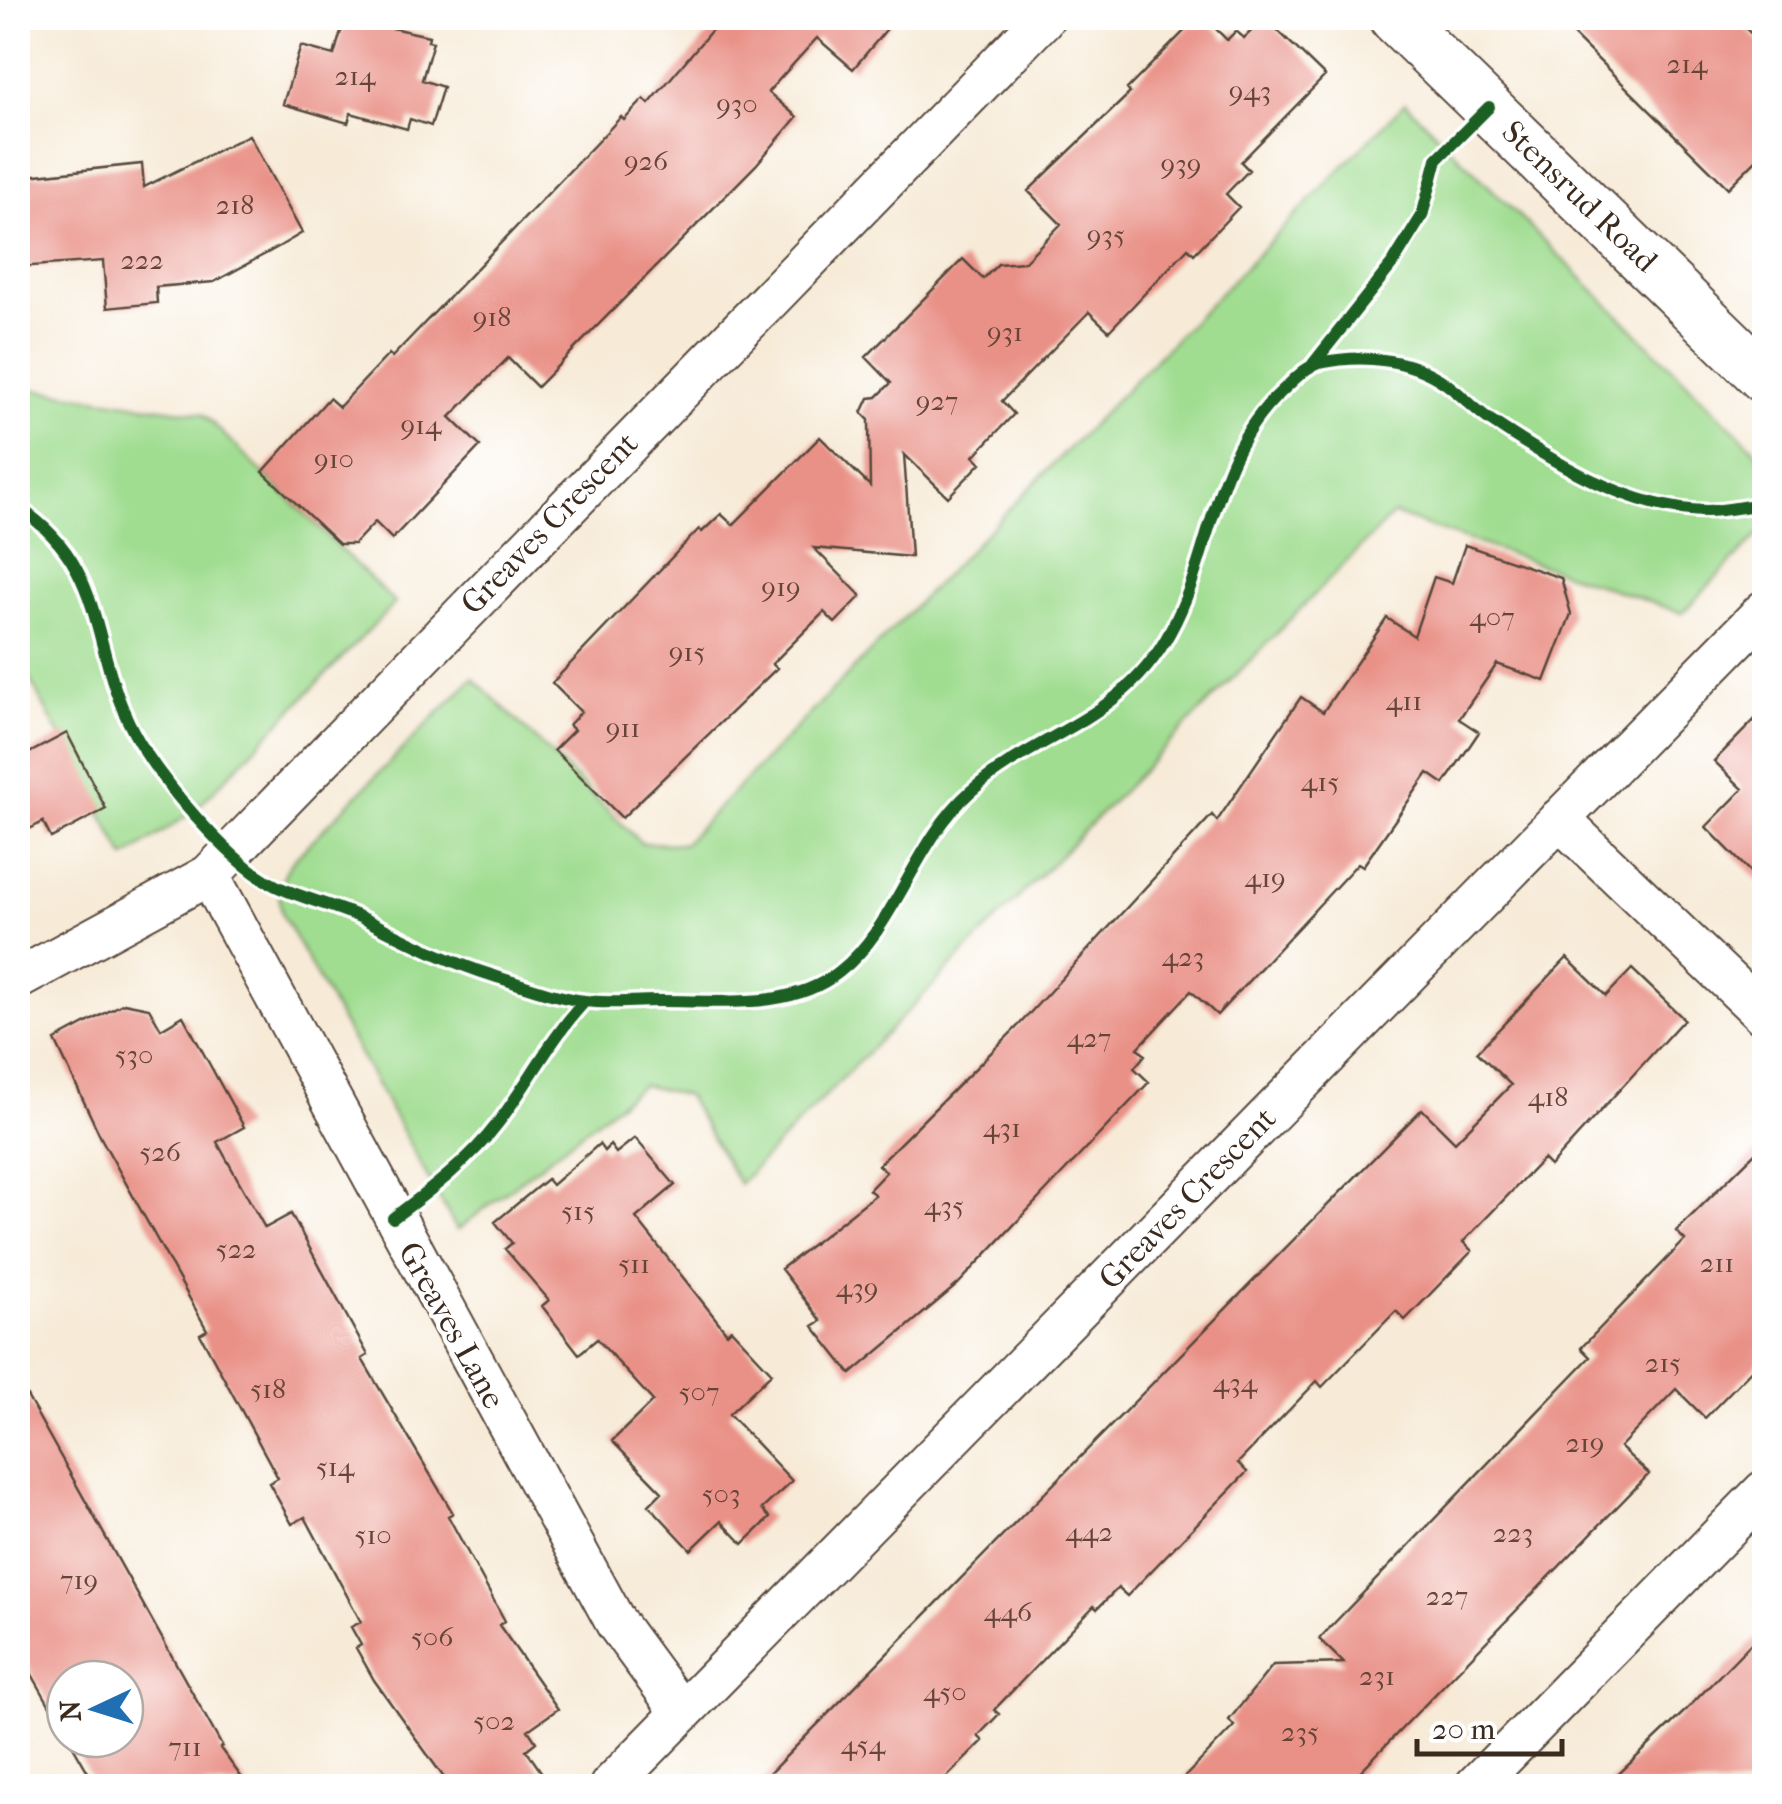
<svg xmlns="http://www.w3.org/2000/svg" width="1782" height="1804" viewBox="0 0 1782 1804" font-family="'IM FELL French Canon',serif">
  <style>
    .green { fill: #a0dd91; stroke: #6e8458; stroke-width: 2.5 }
    .building { fill: #e99187 }
    .lines { fill: none; stroke-linecap: round; stroke-linejoin: round }
    .minor-casing { stroke: #57473a; stroke-width: 44 }
    .tertiary-casing { stroke: #57473a; stroke-width: 54 }
    .minor { stroke: #fff; stroke-width: 40 }
    .tertiary { stroke: #fff; stroke-width: 50 }
    .cycleway-casing { stroke: #fff; stroke-width: 19 }
    .cycleway { stroke: #1b5e20; stroke-width: 12 }
    .labels { text-anchor: middle; stroke-width: 8; stroke-linejoin: round; paint-order: stroke }
    .number-label { font-size: 28px; fill: #664438 }
    .street-label { font-size: 32px; fill: #3b2a1e; stroke: #fff }
  </style>
  <rect width="100%" height="100%" fill="#fff"/>
  <filter id="ink" filterUnits="userSpaceOnUse"><feTurbulence type="fractalNoise" baseFrequency=".01" numOctaves="2"/><feDisplacementMap in="SourceGraphic" scale="20" xChannelSelector="R" yChannelSelector="G"/><feConvolveMatrix kernelMatrix="1 2 1 2 8 2 1 2 1" color-interpolation-filters="sRGB"/></filter>
  <filter id="wash" filterUnits="userSpaceOnUse"><feTurbulence type="fractalNoise" baseFrequency=".0048" numOctaves="4" result="noise"/><feDisplacementMap in="SourceGraphic" scale="40" xChannelSelector="R" yChannelSelector="G"/><feGaussianBlur stdDeviation="2.25" result="paint"/><feColorMatrix in="noise" values="0 0 0 0 0 0 0 0 0 0 0 0 0 0 0 0 0 1.4 0 .05"/><feComposite in="paint" operator="in"/></filter>
  <g filter="url(#wash)">
    <rect width="100%" height="100%" fill="#f7ebd8"/>
    <path class="green" d="M1405,103L1754,449L1764,464V527L1760,533L1682,613L1393,514L739,1184L687,1096L642,1085L457,1230L283,916C276,894 280,877 294,859L473,678L641,843L683,844Z
      M18,387L203,414L395,603L195,810L125,858L18,657Z"/>
    <g id="blocks">
      <path class="building" d="M345,18L429,36L428,41L433,42L422,80L443,87L431,126L410,119L407,129L351,113L348,123L283,104L301,46L334,55Z
        M722,18H896L853,69L817,38L768,92L797,117L756,165L537,387L508,358L450,417L480,446L392,539L375,522L354,544H339L263,472L329,398L339,407L389,354L392,357L621,117L624,120L644,99L649,104Z
        M1197,18H1205L1227,40L1236,31L1244,38L1265,18L1325,76L1241,162L1249,170L1226,194L1239,207L1194,254L1188,248L1109,331L1089,312L1002,401L1014,414L974,456L981,463L948,497L904,454L911,557L814,548L861,596L835,623L824,612L772,664L777,668L622,818L554,750L574,730L569,725L581,712L552,683L699,529L702,532L721,514L733,525L820,437L870,486L869,420L862,413L869,398L877,397L891,383L866,357L963,259L983,279L998,264L1024,262L1061,224L1028,191L1130,93L1127,89Z
        M1556,18H1735L1764,46V152L1728,188Z
        M249,135L302,233L280,246L214,282L156,287L157,303L107,308L103,261L18,267V177L142,164L144,187Z
        M1465,545L1561,578L1571,614L1545,681L1497,664L1459,719L1479,732L1444,784L1428,773L1363,866L1358,863L1217,1015L1191,991L1138,1048L1145,1055L1134,1068L1149,1082L958,1284L851,1374L813,1326L821,1321L781,1269L875,1195L869,1190L886,1172L878,1165L1018,1026L1212,815L1217,821L1301,697L1323,712L1387,618L1414,636L1434,577L1452,583Z
        M1764,710V886L1706,827L1743,789L1714,761Z
        M67,733L106,809L51,838L43,822L18,835V759Z
        M1567,958L1606,996L1632,969L1684,1019L1550,1166L1543,1159L1463,1242L1472,1251L1405,1320L1396,1311L1322,1387L1317,1381L1238,1463L1247,1472L1127,1596L1118,1588L1097,1609L1094,1606L994,1710L999,1714L978,1736L983,1741L938,1786H757L1422,1109L1455,1142L1511,1085L1477,1052Z
        M124,1003L149,1008L161,1029L183,1016L244,1127L217,1142L265,1228L291,1214L368,1355L362,1359L453,1513L448,1516L505,1621L499,1625L558,1709L528,1730L536,1742L526,1750L551,1786H450L374,1680L356,1648L361,1645L351,1627L361,1622L305,1517L292,1524L269,1483L278,1478L200,1334L207,1330L101,1138L55,1040Z
        M635,1138L675,1185L636,1218L727,1333L731,1329L772,1373L729,1414L792,1481L762,1509L770,1518L743,1544L721,1521L691,1550L649,1505L662,1492L612,1441L653,1401L597,1339L579,1354L542,1306L549,1300L505,1249L512,1243L495,1222L547,1179L552,1185L599,1144L604,1151L610,1145L616,1153Z
        M1764,1144V1357L1705,1418L1676,1389L1620,1447L1649,1474L1346,1786H1176L1234,1726L1229,1720L1273,1665L1344,1663L1319,1639L1590,1357L1581,1348L1685,1240L1676,1231Z
        M18,1380L222,1746L220,1748L248,1786H96L69,1739H125V1679H65V1732L30,1671L18,1645Z
        M1764,1630V1786H1606L1684,1712Z"/>
    </g>
  </g>
  <g filter="url(#ink)">
    <use href="#blocks" fill-opacity="0" stroke="#57473a" stroke-width="2.5"/>
    <g class="lines">
      <defs>
        <path id="minor" d="M1559,819L1764,1015
          M209,875L616,1623L682,1713
          M18,979L209,875L1044,18
          M610,1786L1764,611
          M1475,1786L1764,1491"/>
        <path id="tertiary" d="M1395,18L1764,377"/>
      </defs>
      <use href="#minor" class="minor-casing"/>
      <use href="#tertiary" class="tertiary-casing"/>
      <use href="#minor" class="minor"/>
      <use href="#tertiary" class="tertiary"/>
      <defs>
        <path id="cycleway" d="M1313,364L1393,263L1422,216L1437,159L1489,107
          M18,507C109,567 88,645 133,731C157,777 229,863 276,886C304,899 336,906 364,919C407,940 448,962 494,976C523,985 554,997 585,1001C608,1004 633,1001 656,1001C714,1000 789,1012 839,972C896,928 914,842 970,792C1040,731 1123,721 1170,632C1214,552 1211,454 1283,390C1294,380 1306,366 1320,363C1362,354 1409,358 1445,383C1461,394 1474,409 1490,420C1551,461 1631,510 1706,511C1725,511 1745,506 1764,504
          M393,1218C431,1190 470,1160 498,1123C529,1082 551,1038 585,1001"/>
      </defs>
      <use href="#cycleway" class="cycleway-casing"/>
      <use href="#cycleway" class="cycleway"/>
    </g>
  </g>
  <g class="labels">
    <g class="number-label">
      <text x="1687" y="73">214</text>
      <text x="355" y="85">214</text>
      <text x="1250" y="100">943</text>
      <text x="737" y="113">930</text>
      <text x="646" y="170">926</text>
      <text x="1181" y="173">939</text>
      <text x="235" y="214">218</text>
      <text x="1106" y="244">935</text>
      <text x="142" y="269">222</text>
      <text x="492" y="326">918</text>
      <text x="1005" y="341">931</text>
      <text x="937" y="410">927</text>
      <text x="421" y="434">914</text>
      <text x="334" y="468">910</text>
      <text x="781" y="596">919</text>
      <text x="1492" y="626">407</text>
      <text x="687" y="661">915</text>
      <text x="1404" y="710">411</text>
      <text x="623" y="737">911</text>
      <text x="1320" y="791">415</text>
      <text x="1265" y="887">419</text>
      <text x="1183" y="966">423</text>
      <text x="1089" y="1047">427</text>
      <text x="134" y="1064">530</text>
      <text x="1548" y="1106">418</text>
      <text x="1002" y="1137">431</text>
      <text x="160" y="1161">526</text>
      <text x="944" y="1215">435</text>
      <text x="578" y="1220">515</text>
      <text x="236" y="1258">522</text>
      <text x="1717" y="1272">211</text>
      <text x="634" y="1273">511</text>
      <text x="857" y="1297">439</text>
      <text x="1663" y="1372">215</text>
      <text x="1235" y="1392">434</text>
      <text x="268" y="1398">518</text>
      <text x="699" y="1401">507</text>
      <text x="1585" y="1452">219</text>
      <text x="335" y="1476">514</text>
      <text x="721" y="1503">503</text>
      <text x="1089" y="1541">442</text>
      <text x="1513" y="1542">223</text>
      <text x="373" y="1544">510</text>
      <text x="79" y="1589">719</text>
      <text x="1447" y="1605">227</text>
      <text x="1008" y="1621">446</text>
      <text x="432" y="1646">506</text>
      <text x="1377" y="1685">231</text>
      <text x="945" y="1701">450</text>
      <text x="494" y="1730">502</text>
      <text x="1300" y="1741">235</text>
      <text x="863" y="1754">454</text>
      <text x="185" y="1756">711</text>
    </g>
    <g class="street-label">
      <text transform="translate(1580 196) rotate(44)" y="11">Stensrud Road</text>
      <text transform="translate(549 523) rotate(-46)" y="11">Greaves Crescent</text>
      <text transform="translate(1187 1198) rotate(-46)" y="11">Greaves Crescent</text>
      <text transform="translate(452 1325) rotate(61)" y="11">Greaves Lane</text>
    </g>
  </g>
  <rect width="1782" height="1804" fill="none" stroke="#fff" stroke-width="60"/>
  <g transform="translate(95 1709) rotate(266)"><circle r="48" fill="#ffffff" stroke="#b1aaa5" stroke-width="2.5"/>
  <path d="M0-8L18 38L0 25L-18 38Z" fill="#1f6fb2"/>
  <text y="-15" font-size="28" font-weight="bold" text-anchor="middle" fill="#3b2a1e">N</text>
  </g>
  <path d="M1417 1739v15h145v-15" fill="none" stroke="#3b2a1e" stroke-width="5"/>
  <text x="1432" y="1739" font-size="30" fill="#3b2a1e" stroke="#ffffff" stroke-width="8" paint-order="stroke">20 m</text>
</svg>
